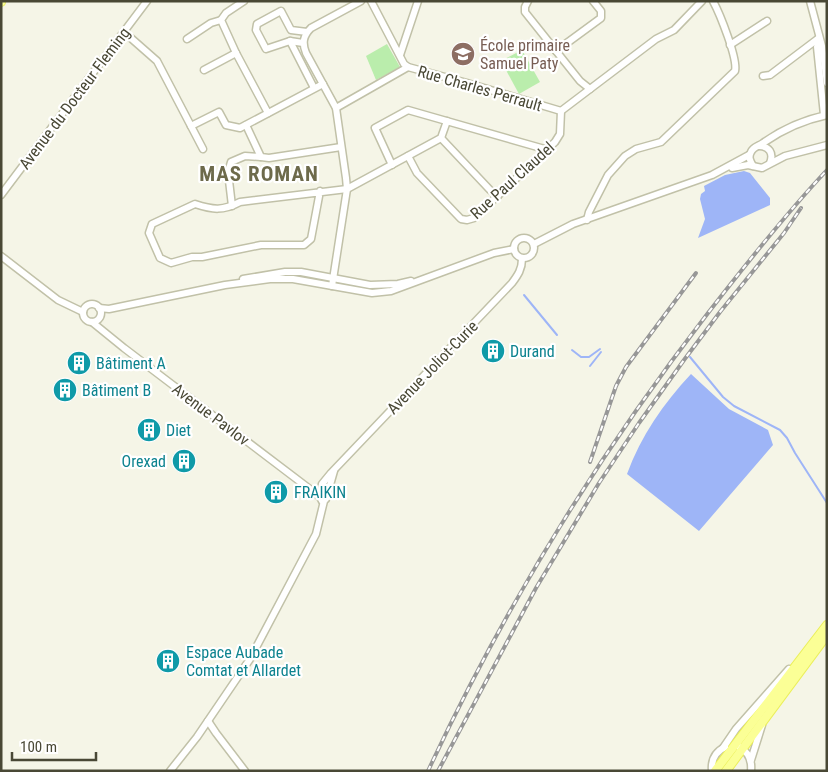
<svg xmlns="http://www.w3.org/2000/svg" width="828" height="772" font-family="'Roboto Condensed',sans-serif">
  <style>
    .green { fill: #baedac }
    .water { fill: #9eb5f7 }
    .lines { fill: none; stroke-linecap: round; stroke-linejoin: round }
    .stream { stroke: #9eb5f7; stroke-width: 2 }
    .minor-casing { stroke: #c1c1a8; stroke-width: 9 }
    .major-casing { stroke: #ebef5b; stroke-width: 10 }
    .minor { stroke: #fff; stroke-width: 6 }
    .major { stroke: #fbff96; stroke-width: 8 }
    .rail-casing { stroke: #979797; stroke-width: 4 }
    .rail { stroke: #fff; stroke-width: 2; stroke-dasharray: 5.5; stroke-linecap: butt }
    .labels { text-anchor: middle; stroke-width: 4.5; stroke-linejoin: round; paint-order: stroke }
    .education-label { font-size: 16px; fill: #785e54; stroke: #fff; text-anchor: start }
    .street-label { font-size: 16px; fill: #494835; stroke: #fff }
    .culture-label { font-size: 16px; fill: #0d838f; stroke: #fff; text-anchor: start }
    .district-label { font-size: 21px; font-weight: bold; letter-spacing: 1px; fill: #6d6a4b; stroke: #fff }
  </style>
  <rect width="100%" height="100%" fill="#f5f5e7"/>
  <g class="green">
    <polygon points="387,44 400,67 376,80 366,56"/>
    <polygon points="522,50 540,82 519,94 501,61"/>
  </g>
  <g class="water">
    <polygon points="744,171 750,173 770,198 770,205 698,238 705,219 700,199 701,194 705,191 704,186 725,175"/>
    <path d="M691,374L729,409L768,430L773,445L699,531L627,474C641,436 663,404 691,374Z"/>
  </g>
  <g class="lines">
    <g class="stream">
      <polyline points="524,295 557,335"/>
      <polyline points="572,350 581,357 589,357 600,349"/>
      <polyline points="690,357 723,397 734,406 780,430 787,438 795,453 827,503"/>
      <polyline points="590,366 601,352"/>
    </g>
    <g class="minor-casing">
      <g id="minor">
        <polyline points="244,1 226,13 221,20 236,53 268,113"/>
        <polyline points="371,1 404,64 408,67 467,83 561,111 590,89"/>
        <polyline points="528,1 525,7 525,12 580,81 590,89 656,39 674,30 702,1"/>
        <polyline points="810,1 822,46 827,83"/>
        <polyline points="124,32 157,61 203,149"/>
        <polyline points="187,39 211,23 221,20"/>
        <polyline points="819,40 817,47 824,115"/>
        <polyline points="290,41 314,88"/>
        <polyline points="303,43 290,41 266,49 256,30 257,24 281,11 291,30 307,32"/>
        <polyline points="730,45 767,21"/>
        <polyline points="556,51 601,18 601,11 593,1"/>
        <polyline points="400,55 418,1"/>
        <polyline points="204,70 236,53"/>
        <polyline points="763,76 770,75 819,38"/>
        <polyline points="336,108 408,67"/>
        <polyline points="246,125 261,157 269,158 341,147"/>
        <polyline points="191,126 219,112 226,125 240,128 323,84"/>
        <polyline points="441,138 490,190 498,196"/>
        <path d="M759,146C769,146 774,153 770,163"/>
        <polyline points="408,156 417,173 461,219 467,220 474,218 555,142 560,134 561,111"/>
        <polyline points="392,165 375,128 408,110 548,150"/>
        <path d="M753,166C750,161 748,157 751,152C753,147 759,146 763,143C783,129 803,120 827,115"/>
        <polyline points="732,168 748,165 762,168 785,156 827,145"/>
        <path d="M320,191L311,239L304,245H261L202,257H192L171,263L160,258L149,233L152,224L195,204C213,210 223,211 240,202L347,189L441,138L447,121"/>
        <polyline points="1,195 147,1"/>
        <polyline points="232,206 228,172 231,162 245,156 261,157"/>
        <path d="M587,220L589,212L608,175L625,156L636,149L661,142L735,71C738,59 720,14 713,1"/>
        <circle cx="524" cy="248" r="10"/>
        <polyline points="534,244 573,224 712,175 749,155"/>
        <polyline points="1,256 58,300 83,312"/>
        <polyline points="243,279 285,272 301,272 370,285 398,284 411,281"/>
        <path d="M332,286L347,189L346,178L336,108L306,53C302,43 303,36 311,28L361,1"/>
        <circle cx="92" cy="313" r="9"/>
        <polyline points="99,308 109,309 225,285 270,279 293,279 372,293 391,291 494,253 514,249"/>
        <polyline points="92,322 124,348 315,493 320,497 322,501 326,499 334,471"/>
        <path d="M320,497L322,484L331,473L512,283C518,275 522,269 522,259"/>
        <polyline points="208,721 216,733 245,771"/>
        <path d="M739,747C749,752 752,760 751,771"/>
        <polyline points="723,748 736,729 789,669"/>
        <polyline points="751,760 762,725"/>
        <polyline points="170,771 197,737 250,659 316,534 324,501"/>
        <path d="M712,771C711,760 715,752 725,747"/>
      </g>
    </g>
    <g class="major-casing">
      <g id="major">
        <polyline points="1,2 1,1"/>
        <polyline points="715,771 827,625"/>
        <polyline points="726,771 827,635"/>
      </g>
    </g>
    <use href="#minor" class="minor"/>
    <use href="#major" class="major"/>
    <g class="rail-casing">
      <g id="rail">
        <polyline points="590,462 616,386 626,367 696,273"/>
        <path d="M428,771C504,608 598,455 708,313C746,264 784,216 827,170"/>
        <polyline points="438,771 536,588 599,483 639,423 684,360 720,312 784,233 801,208"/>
      </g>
    </g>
    <use href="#rail" class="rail"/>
  </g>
  <defs>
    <g id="school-disc" transform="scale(1.25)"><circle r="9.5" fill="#8d6e63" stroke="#fff"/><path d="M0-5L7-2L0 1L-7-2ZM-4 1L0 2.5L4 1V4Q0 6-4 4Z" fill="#fff"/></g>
    <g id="building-disc" transform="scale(1.25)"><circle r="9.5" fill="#0f9aa8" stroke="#fff"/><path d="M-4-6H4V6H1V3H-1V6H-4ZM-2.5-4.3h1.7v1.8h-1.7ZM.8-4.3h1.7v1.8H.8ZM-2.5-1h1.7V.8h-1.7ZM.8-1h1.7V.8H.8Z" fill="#fff"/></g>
  </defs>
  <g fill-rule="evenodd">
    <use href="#school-disc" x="463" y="54"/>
    <use href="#building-disc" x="493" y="351"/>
    <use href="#building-disc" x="79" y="363"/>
    <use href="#building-disc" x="65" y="390"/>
    <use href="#building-disc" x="149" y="430"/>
    <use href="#building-disc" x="184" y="461"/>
    <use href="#building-disc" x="276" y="492"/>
    <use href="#building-disc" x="168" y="661"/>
  </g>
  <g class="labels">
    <g class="education-label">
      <text x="480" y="51">École primaire<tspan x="480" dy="18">Samuel Paty</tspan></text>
    </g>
    <g class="street-label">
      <text transform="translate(480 88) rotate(16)" y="6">Rue Charles Perrault</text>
      <text transform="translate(74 98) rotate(-53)" y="6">Avenue du Docteur Fleming</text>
      <text transform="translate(512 180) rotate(-42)" y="6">Rue Paul Claudel</text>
      <text transform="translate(432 367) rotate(-46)" y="6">Avenue Joliot-Curie</text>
      <text transform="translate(211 414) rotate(37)" y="6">Avenue Pavlov</text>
    </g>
    <g class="culture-label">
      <text x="510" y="357">Durand</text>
      <text x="96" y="369">Bâtiment A</text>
      <text x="82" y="396">Bâtiment B</text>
      <text x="166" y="436">Diet</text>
      <text x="166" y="467" text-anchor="end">Orexad</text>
      <text x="294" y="498">FRAIKIN</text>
      <text x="186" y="658">Espace Aubade<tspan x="186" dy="18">Comtat et Allardet</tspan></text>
    </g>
    <g class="district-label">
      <text x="259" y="181">MAS ROMAN</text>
    </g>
  </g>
  <rect width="828" height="772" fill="none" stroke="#494835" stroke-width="5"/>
  <path d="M12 752v8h84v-8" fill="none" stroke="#494835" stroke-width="2.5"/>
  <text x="20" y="752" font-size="15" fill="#494835" stroke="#ffffff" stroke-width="4" paint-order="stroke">100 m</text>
</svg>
